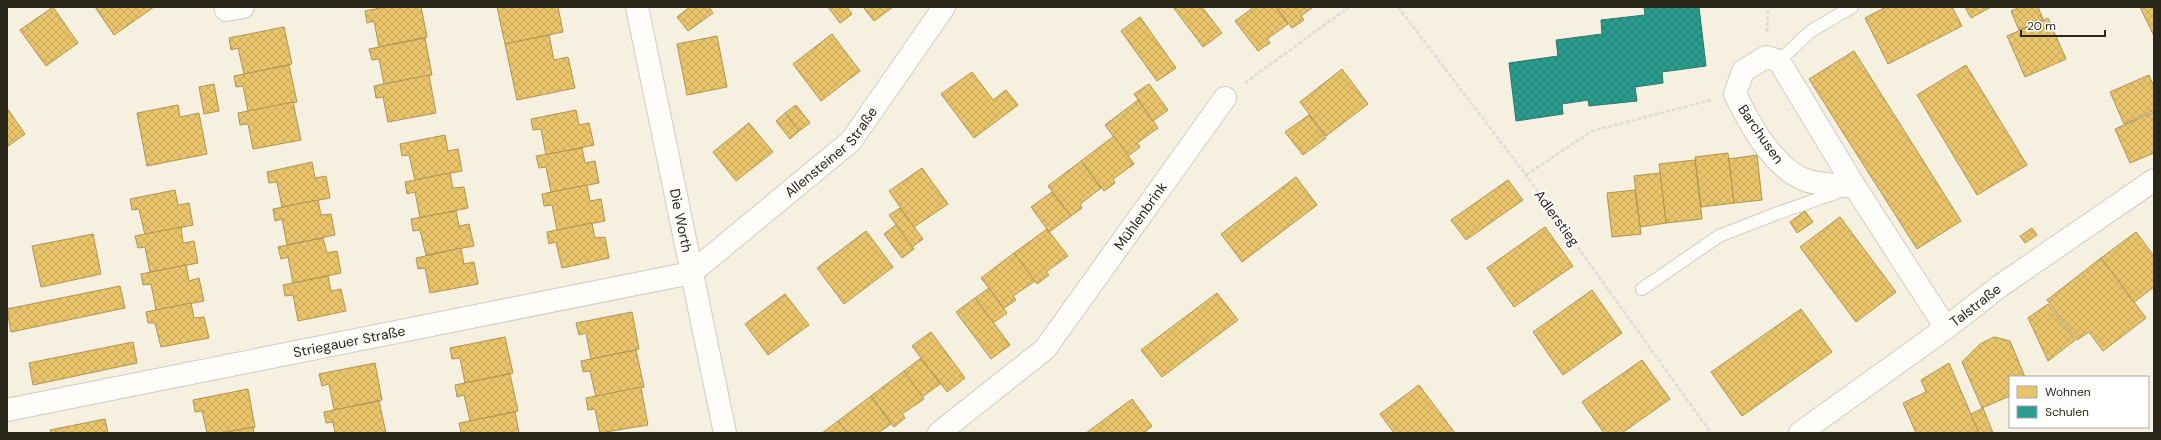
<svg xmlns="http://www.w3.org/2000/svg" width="2161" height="440" font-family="'DM Sans',sans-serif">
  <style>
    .homes { fill: url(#homes-cross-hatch); stroke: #af9552 }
    .schools { fill: url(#schools-cross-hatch); stroke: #2a796c }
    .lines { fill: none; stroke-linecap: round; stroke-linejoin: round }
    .lane-casing { stroke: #d0cdbf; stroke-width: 14 }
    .street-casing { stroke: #d0cdbf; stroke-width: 24 }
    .secondary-casing { stroke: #d0cdbf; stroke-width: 24 }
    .path { stroke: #dddcd6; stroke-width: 2.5; stroke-dasharray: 4 2; stroke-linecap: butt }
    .lane { stroke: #fefdfa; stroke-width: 12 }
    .street { stroke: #fefdfa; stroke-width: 22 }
    .secondary { stroke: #fefdfa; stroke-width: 22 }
    .labels { text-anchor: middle; stroke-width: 4; stroke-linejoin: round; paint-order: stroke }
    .street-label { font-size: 14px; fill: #29261a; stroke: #fff }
  </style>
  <defs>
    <pattern id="homes-cross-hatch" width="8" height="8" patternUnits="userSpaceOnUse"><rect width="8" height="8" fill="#e9c46a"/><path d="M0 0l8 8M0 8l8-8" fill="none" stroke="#c8a85b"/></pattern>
    <pattern id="schools-cross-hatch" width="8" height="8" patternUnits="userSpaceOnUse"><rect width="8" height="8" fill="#2a9d8f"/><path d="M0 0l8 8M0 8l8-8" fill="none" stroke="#248074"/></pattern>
  </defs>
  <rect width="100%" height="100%" fill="#f5f0df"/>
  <g class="homes">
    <polygon points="53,7 78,43 46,66 20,30"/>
    <polygon points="95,7 154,7 114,35"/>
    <polygon points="385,7 421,7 427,37 379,47 374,21 367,23 365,11"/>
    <polygon points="497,7 558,7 563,32 505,44"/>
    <polygon points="690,7 709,7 713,13 688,31 677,17"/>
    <polygon points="828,7 847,7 852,14 840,23"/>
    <polygon points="863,7 893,7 874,21"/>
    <polygon points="1173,7 1202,7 1222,33 1203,47"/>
    <polygon points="1254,7 1276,7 1288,24 1267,39 1270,43 1258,51 1235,21"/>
    <polygon points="1276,7 1313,7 1301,16 1304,20 1292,28"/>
    <polygon points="1886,7 1952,7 1962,26 1888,64 1865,18"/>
    <polygon points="1965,7 1991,7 1971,18"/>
    <polygon points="2020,7 2038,7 2043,19 2019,30 2011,11"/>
    <polygon points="2140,7 2154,7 2154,36"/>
    <polygon points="1140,17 1176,68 1157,81 1121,31"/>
    <polygon points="2048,18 2066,59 2025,77 2007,36"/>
    <polygon points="284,27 292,64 244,74 238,48 231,50 229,38"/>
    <polygon points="832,34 860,71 821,101 793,64"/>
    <polygon points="549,35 554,60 568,57 575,88 517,100 505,44"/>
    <polygon points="717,36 727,87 687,95 677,44"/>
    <polygon points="425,38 432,75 384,84 379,59 372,60 369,49"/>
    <polygon points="1854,51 1961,221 1917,249 1809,79"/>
    <polygon points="289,65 297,102 248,111 243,86 236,87 234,76"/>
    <polygon points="1966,65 2027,165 1977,195 1917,95"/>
    <polygon points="1342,69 1368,104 1326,136 1300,102"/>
    <polygon points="972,72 993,100 1006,90 1018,105 974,138 941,94"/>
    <polygon points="429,75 436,113 388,122 383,97 376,98 374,86"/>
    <polygon points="2149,75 2154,87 2154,110 2124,124 2110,92"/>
    <polygon points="214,84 219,111 204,114 199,87"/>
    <polygon points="1149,84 1168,110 1153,121 1134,94"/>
    <polygon points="1138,100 1158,128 1137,143 1140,147 1128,156 1105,125"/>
    <polygon points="293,102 301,140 253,149 248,124 240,125 238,113"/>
    <polygon points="178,105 180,117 199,113 207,154 147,166 137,113"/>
    <polygon points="796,105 810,123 799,131 785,113"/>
    <polygon points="7,108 25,134 7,147"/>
    <polygon points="576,110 579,125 589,123 594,145 546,155 541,129 533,130 531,119"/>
    <polygon points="2154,112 2154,153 2130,163 2115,129"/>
    <polygon points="785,113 799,131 790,139 776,121"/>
    <polygon points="1309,115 1326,138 1303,155 1285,132"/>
    <polygon points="749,123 773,152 736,181 713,152"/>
    <polygon points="445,135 448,151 458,149 462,171 415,180 409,155 402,156 400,144"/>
    <polygon points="1114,136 1134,164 1113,179 1115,183 1104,191 1081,161"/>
    <polygon points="582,148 585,163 595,161 599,183 551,192 546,167 539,168 536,156"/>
    <polygon points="1728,153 1734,203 1701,207 1695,157"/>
    <polygon points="1757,155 1762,200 1734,203 1729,159"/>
    <polygon points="1695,160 1702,219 1666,223 1659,164"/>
    <polygon points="1081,161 1101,188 1080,204 1082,208 1071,216 1048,186"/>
    <polygon points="312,162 315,178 326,176 330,198 282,207 277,182 269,183 267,172"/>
    <polygon points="922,168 948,204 914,227 889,191"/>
    <polygon points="450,173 453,188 464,187 468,208 420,218 415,192 407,194 405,182"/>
    <polygon points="1660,173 1666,223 1640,227 1634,176"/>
    <polygon points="1296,177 1317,205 1242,262 1221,234"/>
    <polygon points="1508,180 1523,200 1466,240 1451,220"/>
    <polygon points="587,185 590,201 601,199 605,221 557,230 552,205 544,206 542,194"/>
    <polygon points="175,190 178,205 189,203 193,225 145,235 139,209 132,210 130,199"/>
    <polygon points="1635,190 1641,234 1612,237 1607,193"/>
    <polygon points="1052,192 1071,216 1049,232 1031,207"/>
    <polygon points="318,200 321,215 331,214 335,235 287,245 282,219 275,221 273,209"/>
    <polygon points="900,208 923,239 912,247 889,215"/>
    <polygon points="456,211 459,226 469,224 474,246 426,255 420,230 413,231 411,219"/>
    <polygon points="1805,211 1813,222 1797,233 1790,222"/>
    <polygon points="1840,217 1896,292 1856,322 1800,247"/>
    <polygon points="592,223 595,238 605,237 609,258 562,268 556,242 549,244 547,232"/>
    <polygon points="896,225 914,249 902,258 884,234"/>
    <polygon points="181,227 183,243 194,241 198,263 150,272 145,247 138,248 135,236"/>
    <polygon points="1545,227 1573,266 1514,307 1487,268"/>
    <polygon points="2032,228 2037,235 2025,243 2020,236"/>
    <polygon points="1047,229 1068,256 1046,272 1049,275 1037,284 1014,253"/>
    <polygon points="866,231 893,267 844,304 817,268"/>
    <polygon points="2136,232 2154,256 2154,287 2134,302 2101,258"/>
    <polygon points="93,234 101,274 41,287 32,246"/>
    <polygon points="323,238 327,253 337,251 341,273 293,283 288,257 281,259 278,247"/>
    <polygon points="461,248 464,264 474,262 478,284 430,293 425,268 418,269 416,258"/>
    <polygon points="1014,253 1035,281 1013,296 1016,300 1004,308 981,278"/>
    <polygon points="2101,258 2146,318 2103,351 2089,332 2077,340 2047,300"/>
    <polygon points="186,265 189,281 199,278 204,301 156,310 151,284 143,285 141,274"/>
    <polygon points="328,276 331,291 341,289 346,311 298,321 293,295 285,296 283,285"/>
    <polygon points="120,286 125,308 11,332 7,309"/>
    <polygon points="989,288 1007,313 993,323 975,298"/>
    <polygon points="1592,290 1622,333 1563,375 1533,332"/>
    <polygon points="1217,293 1238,320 1162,377 1141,350"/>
    <polygon points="785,294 809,325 768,355 745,324"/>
    <polygon points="975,298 1010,345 991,359 956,312"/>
    <polygon points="191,303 194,318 204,317 209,338 161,347 155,323 148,323 146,312"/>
    <polygon points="2048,304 2075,340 2048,361 2028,318"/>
    <polygon points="1801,309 1832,352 1742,416 1711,372"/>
    <polygon points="632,312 639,349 591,359 586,333 579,335 576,323"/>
    <polygon points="931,332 965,378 947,392 912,346"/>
    <polygon points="505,337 513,373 465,383 460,358 452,359 450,348"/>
    <polygon points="1994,337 2010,341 2025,377 2010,377 2010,396 1982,408 1962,362 1980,344"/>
    <polygon points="133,342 137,363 33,385 29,363"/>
    <polygon points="636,350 644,387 596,397 590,371 583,372 581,361"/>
    <polygon points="921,358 940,384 922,397 904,371"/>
    <polygon points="1642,360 1670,399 1622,433 1604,433 1582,402"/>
    <polygon points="375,363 382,400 334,410 329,384 322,386 319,374"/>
    <polygon points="1949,363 1979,433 1916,433 1903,403 1926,392 1921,380"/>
    <polygon points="904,371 924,399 902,414 905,418 894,427 871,396"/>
    <polygon points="510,374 518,411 470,421 464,395 457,397 455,385"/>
    <polygon points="1419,385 1455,433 1394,433 1380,414"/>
    <polygon points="641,387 648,425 600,433 595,409 588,410 586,398"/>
    <polygon points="248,389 255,427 222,433 207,433 202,411 195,412 193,400"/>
    <polygon points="871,396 891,424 878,433 847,433 838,421"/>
    <polygon points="1132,399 1152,426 1144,433 1086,433"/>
    <polygon points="379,401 386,433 335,433 333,422 326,423 324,412"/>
    <polygon points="1983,408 1993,433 1979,433 1971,414"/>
    <polygon points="515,412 519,433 461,433 459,423"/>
    <polygon points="105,419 108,433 51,433 50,430"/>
    <polygon points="838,421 847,433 822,433"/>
    <polygon points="253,427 254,433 222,433"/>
  </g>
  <polygon class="schools" points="1644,7 1699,7 1706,66 1662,72 1663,83 1635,87 1637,101 1589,106 1588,100 1562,104 1563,114 1516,121 1509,63 1558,56 1556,40 1602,34 1601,20 1645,15"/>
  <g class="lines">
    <g class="lane-casing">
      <g id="lane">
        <polyline points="1779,61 1811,31 1852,7"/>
        <polyline points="1642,289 1719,236 1778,213 1844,190"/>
      </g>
    </g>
    <g class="street-casing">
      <g id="street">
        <path id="s1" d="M637,7L725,433"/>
        <polyline points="226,10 243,7"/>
        <path d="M1855,187C1840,185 1816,185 1803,179C1772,166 1749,123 1735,94L1743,71L1766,57L1779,61L1855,187L1946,328"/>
        <path id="s2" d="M7,410L691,273L851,141L944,7"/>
        <path id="s3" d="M939,433L1045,349L1225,98"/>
      </g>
    </g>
    <g class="secondary-casing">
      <g id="secondary">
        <path id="s4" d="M1800,433L1946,328L2000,286L2154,180"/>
      </g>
    </g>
    <g class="path">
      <polyline points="1398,7 1526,175 1711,433"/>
      <polyline points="1767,32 1768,7"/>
      <polyline points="1245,83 1349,7"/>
      <polyline points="1526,175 1592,131 1711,100"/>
    </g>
    <use href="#lane" class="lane"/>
    <use href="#street" class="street"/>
    <use href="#secondary" class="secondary"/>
  </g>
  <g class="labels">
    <g class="street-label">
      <text transform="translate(1761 134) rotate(55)" y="5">Barchusen</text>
      <text dy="5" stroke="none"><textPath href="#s2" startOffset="883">Allensteiner Straße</textPath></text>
      <text dy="5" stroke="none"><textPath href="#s3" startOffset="299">Mühlenbrink</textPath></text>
      <text transform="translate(1557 218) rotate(54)" y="5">Adlerstieg</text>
      <text dy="5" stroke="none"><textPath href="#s1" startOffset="218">Die Worth</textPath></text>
      <text dy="5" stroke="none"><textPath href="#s4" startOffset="217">Talstraße</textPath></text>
      <text dy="5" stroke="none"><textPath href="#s2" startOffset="349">Striegauer Straße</textPath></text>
    </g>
  </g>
  <rect width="2161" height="440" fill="none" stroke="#29261a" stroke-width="16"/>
  <rect x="2009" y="376" width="140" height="52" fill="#ffffff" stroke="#a9a8a3"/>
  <rect x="2017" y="386" width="20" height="12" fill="#e9c46a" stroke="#a9a8a3"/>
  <text x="2045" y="396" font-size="12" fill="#29261a">Wohnen</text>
  <rect x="2017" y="406" width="20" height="12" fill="#2a9d8f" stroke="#a9a8a3"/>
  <text x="2045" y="416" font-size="12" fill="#29261a">Schulen</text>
  <path d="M2021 30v6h84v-6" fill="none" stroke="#29261a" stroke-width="2"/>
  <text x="2027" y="30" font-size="12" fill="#29261a" stroke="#ffffff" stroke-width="3" paint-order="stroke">20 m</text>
</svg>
